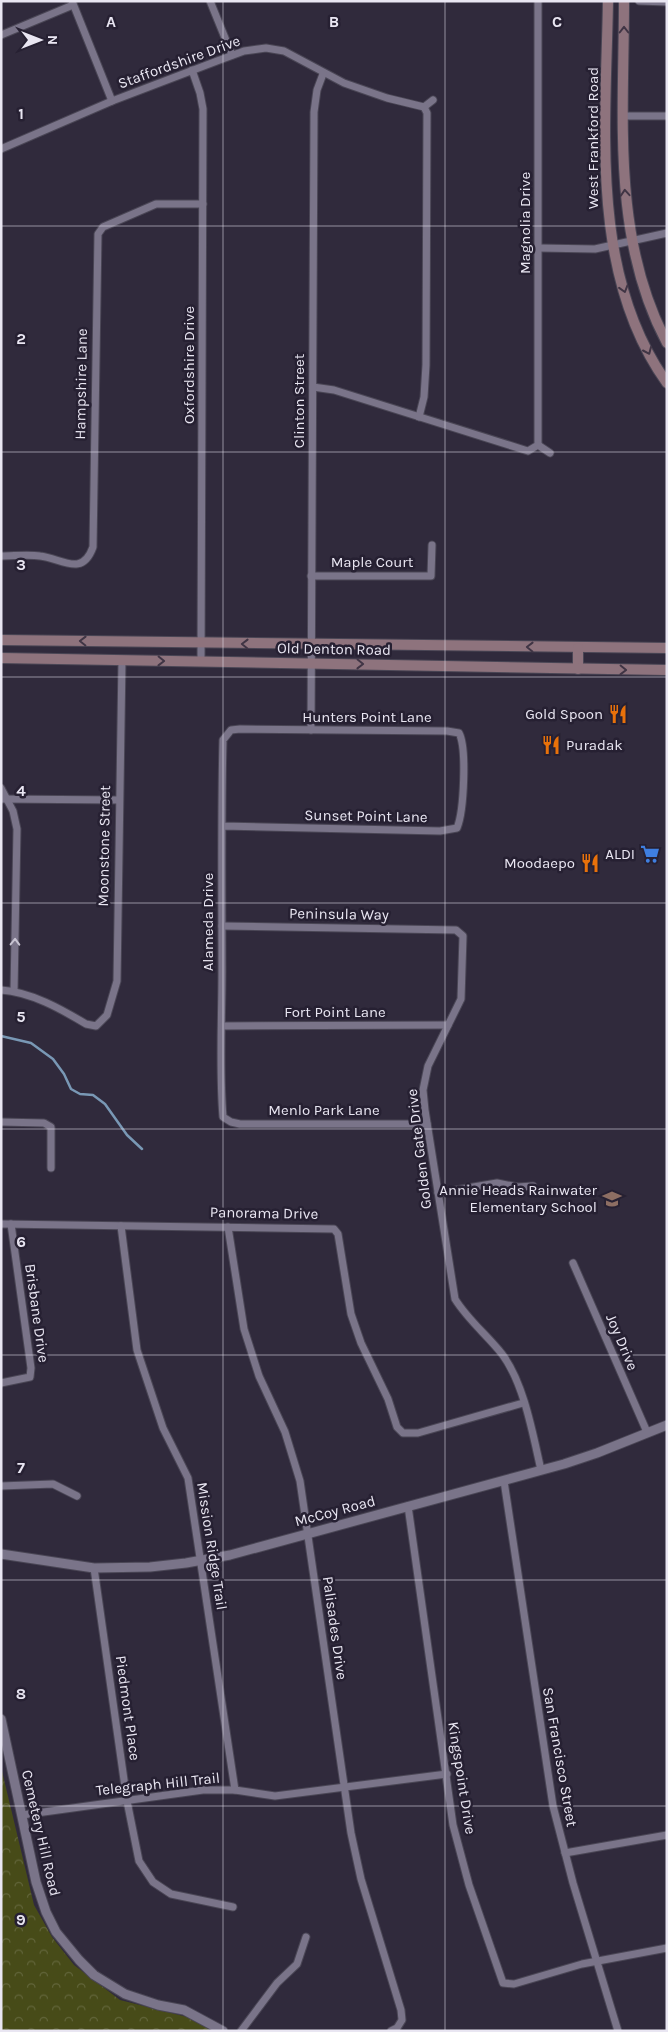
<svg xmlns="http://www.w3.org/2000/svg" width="668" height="2032" font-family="Karla,sans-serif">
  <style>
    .forest { fill: url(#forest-crowns) }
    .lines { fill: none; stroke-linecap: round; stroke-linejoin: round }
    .stream { stroke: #7998b5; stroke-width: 2.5 }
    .minor-casing { stroke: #4a4655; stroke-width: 9 }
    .tertiary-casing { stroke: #4a4655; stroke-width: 11 }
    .secondary-casing { stroke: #4a4655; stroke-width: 12 }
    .minor { stroke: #7a7489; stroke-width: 7 }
    .tertiary { stroke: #7a7489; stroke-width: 9 }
    .secondary { stroke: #8e737d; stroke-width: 10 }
    .oneway { stroke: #403545 }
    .oneway2 { stroke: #c8c4d2 }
    .grid { fill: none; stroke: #e9e6f2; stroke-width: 1; stroke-opacity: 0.55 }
    .labels { text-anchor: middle; stroke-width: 5; stroke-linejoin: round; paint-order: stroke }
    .street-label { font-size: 15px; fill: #e9e6f2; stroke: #262032 }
    .poi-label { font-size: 15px; fill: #e9e6f2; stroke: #262032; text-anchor: end }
    .grid-label { font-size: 16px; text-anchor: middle; font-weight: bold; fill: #e9e6f2; stroke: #262032; stroke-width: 5; stroke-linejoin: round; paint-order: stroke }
  </style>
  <defs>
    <pattern id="forest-crowns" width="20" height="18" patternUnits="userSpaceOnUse" patternTransform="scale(1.25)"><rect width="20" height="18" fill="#474b18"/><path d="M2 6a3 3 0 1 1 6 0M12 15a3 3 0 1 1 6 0" fill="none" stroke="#62653a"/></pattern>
  </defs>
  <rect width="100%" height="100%" fill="#302a3c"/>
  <polygon class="forest" points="1,1767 34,1905 52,1937 74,1965 120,2000 191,2018 213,2031 1,2031"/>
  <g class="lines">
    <polyline class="stream" points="1,1036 31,1043 53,1059 64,1074 71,1089 80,1094 93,1095 105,1104 127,1135 142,1149"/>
    <g class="minor-casing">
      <g id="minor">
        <polyline points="72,1 112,101"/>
        <polyline points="210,1 232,55"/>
        <polyline points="639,1 667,2"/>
        <polyline points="1,35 73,5"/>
        <polyline points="192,70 200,93 203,109 201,661"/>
        <polyline points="424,107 433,100"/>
        <polyline points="624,116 667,116"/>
        <polyline points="1,149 112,101 217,61 244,51 266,48 284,51 344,83 387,98 424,107 427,113 426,365 424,397 419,417"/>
        <polyline points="539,248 595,249 667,233"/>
        <polyline points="313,387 334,390 528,451 538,445 538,1"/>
        <polyline points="538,445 550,453"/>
        <path d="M1,556C14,556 28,554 40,556C61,558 82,578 93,547L98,234L103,227L156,204H203"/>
        <polyline points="311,576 431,576 432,545"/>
        <polyline points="311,730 314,112 317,90 323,74"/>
        <polyline points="1,788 13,811 17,829 14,991"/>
        <polyline points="1,799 119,800"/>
        <path d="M222,826L440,831L457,828C464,811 467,748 459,733L447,731L240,729L231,730L223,740C221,817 222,895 222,972C222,1020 219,1069 223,1117L231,1122L240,1124H427"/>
        <path d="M222,926L456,930L463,936L461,999L428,1066L423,1090L425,1110L455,1299C468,1320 487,1335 502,1354C524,1383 533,1435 541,1470"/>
        <path d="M1,990C31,992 61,1009 86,1024L96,1026L107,1015L117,981L122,660"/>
        <polyline points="222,1026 448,1025"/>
        <polyline points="1,1122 44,1123 51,1127 51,1168"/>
        <polyline points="438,1193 497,1183 518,1187 533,1186"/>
        <polyline points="1,1224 334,1229 338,1234 351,1314 361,1343 388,1399 397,1427 403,1433 418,1433 523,1403"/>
        <polyline points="121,1226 137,1350 163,1428 188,1478 235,1790"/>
        <polyline points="228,1227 244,1329 259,1376 285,1432 300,1481 351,1833 361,1879 401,2010 402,2020 397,2028 391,2031"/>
        <polyline points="573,1263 647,1432"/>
        <polyline points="1,1383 30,1377 31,1368 11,1224"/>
        <polyline points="504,1481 553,1806 573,1883 618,2031"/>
        <polyline points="1,1486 53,1484 77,1496"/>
        <polyline points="408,1506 453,1825 469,1885 503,1983 514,1984 582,1964 667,1948"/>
        <polyline points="94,1568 127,1801 139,1861 153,1882 171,1894 233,1907"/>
        <polyline points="22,1815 203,1790 235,1790 275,1796 447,1774"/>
        <polyline points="565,1853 667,1835"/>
        <polyline points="241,2031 277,1983 297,1964 306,1937"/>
      </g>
    </g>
    <g class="tertiary-casing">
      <g id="tertiary">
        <polyline points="1,1554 94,1568 150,1567 186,1563 230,1555 564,1464 597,1453 667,1425"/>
        <polyline points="1,1719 36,1882 46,1912 56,1932 79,1960 94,1975 125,1994 158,2005 184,2010 223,2031"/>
      </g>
    </g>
    <g class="secondary-casing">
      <g id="secondary">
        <path d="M608,1C606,126 589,275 667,383"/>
        <path d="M624,1C624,116 611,238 667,343"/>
        <polyline points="1,640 667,648"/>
        <polyline points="578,648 578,669"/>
        <polyline points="1,658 667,670"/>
      </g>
    </g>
    <use href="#minor" class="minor"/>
    <use href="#tertiary" class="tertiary"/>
    <use href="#secondary" class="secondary"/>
  </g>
  <defs><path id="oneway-chevron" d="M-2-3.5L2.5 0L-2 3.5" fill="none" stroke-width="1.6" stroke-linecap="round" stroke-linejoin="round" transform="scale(1.25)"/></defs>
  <g class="oneway">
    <use href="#oneway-chevron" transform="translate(624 30) rotate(-90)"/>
    <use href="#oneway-chevron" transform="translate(625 193) rotate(-94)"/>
    <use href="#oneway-chevron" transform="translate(624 289) rotate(73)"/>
    <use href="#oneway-chevron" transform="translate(648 351) rotate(66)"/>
    <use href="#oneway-chevron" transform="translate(83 641) rotate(-179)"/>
    <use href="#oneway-chevron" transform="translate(245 644) rotate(-179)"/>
    <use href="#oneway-chevron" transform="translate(530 647) rotate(-179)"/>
    <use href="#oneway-chevron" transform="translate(161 661) rotate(1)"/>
    <use href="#oneway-chevron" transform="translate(360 664) rotate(1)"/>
    <use href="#oneway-chevron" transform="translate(623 670) rotate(1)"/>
  </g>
  <use class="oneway2" href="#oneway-chevron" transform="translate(15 942) rotate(-89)"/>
  <path class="grid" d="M223,1V2031M445,1V2031M1,226H667M1,452H667M1,677H667M1,903H667M1,1129H667M1,1355H667M1,1580H667M1,1806H667"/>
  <defs>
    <g id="restaurant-bare" transform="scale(1.5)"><path d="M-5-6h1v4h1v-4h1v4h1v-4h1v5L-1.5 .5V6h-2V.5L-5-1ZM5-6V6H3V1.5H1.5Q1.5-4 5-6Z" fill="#e8710a" stroke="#262032" stroke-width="2.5" paint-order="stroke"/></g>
    <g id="supermarket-bare" transform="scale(1.5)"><path d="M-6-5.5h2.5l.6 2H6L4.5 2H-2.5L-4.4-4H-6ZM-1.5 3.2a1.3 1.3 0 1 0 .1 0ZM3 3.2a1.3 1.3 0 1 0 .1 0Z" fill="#3f7fe0" stroke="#262032" stroke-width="2.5" paint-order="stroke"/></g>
    <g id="school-bare" transform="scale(1.5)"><path d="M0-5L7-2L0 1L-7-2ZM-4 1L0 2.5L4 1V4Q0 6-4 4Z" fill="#8d6e63" stroke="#262032" stroke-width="2.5" paint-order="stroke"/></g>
  </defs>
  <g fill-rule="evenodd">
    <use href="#restaurant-bare" x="618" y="714"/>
    <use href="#restaurant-bare" x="551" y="745"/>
    <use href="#supermarket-bare" x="650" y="854"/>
    <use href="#restaurant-bare" x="590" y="863"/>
    <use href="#school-bare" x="612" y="1199"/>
  </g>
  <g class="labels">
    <g class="street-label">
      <text transform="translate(179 62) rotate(-20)" y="5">Staffordshire Drive</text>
      <text transform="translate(593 138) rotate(-90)" y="5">West Frankford Road</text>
      <text transform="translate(525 223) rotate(-90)" y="5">Magnolia Drive</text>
      <text transform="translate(189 365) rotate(-90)" y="5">Oxfordshire Drive</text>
      <text transform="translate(81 384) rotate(-89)" y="5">Hampshire Lane</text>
      <text transform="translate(299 401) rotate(-90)" y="5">Clinton Street</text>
      <text x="372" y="567">Maple Court</text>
      <text transform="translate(334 649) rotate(1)" y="5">Old Denton Road</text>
      <text x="367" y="722">Hunters Point Lane</text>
      <text transform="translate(366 816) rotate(1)" y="5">Sunset Point Lane</text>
      <text transform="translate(104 846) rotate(-89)" y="5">Moonstone Street</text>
      <text transform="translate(339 914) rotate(1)" y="5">Peninsula Way</text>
      <text transform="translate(208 922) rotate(-90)" y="5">Alameda Drive</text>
      <text x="335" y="1017">Fort Point Lane</text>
      <text x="324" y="1115">Menlo Park Lane</text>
      <text transform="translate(419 1149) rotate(-97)" y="5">Golden Gate Drive</text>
      <text transform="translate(264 1213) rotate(1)" y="5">Panorama Drive</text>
      <text transform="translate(37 1313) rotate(82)" y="5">Brisbane Drive</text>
      <text transform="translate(622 1342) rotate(67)" y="5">Joy Drive</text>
      <text transform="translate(335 1511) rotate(-15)" y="5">McCoy Road</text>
      <text transform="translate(212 1546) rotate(81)" y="5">Mission Ridge Trail</text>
      <text transform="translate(335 1628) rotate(82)" y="5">Palisades Drive</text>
      <text transform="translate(128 1708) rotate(82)" y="5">Piedmont Place</text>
      <text transform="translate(560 1757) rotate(80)" y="5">San Francisco Street</text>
      <text transform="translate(462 1778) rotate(81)" y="5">Kingspoint Drive</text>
      <text transform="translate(158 1784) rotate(-6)" y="5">Telegraph Hill Trail</text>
      <text transform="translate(41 1833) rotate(77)" y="5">Cemetery Hill Road</text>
    </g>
    <g class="poi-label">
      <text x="603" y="719">Gold Spoon</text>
      <text x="566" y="750" text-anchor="start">Puradak</text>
      <text x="635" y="859">ALDI</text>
      <text x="575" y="868">Moodaepo</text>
      <text x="597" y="1195">Annie Heads Rainwater<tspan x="597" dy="17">Elementary School</tspan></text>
    </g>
  </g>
  <g class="grid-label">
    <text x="111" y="27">A</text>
    <text x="334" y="27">B</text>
    <text x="557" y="27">C</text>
    <text x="21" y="119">1</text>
    <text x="21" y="344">2</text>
    <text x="21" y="570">3</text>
    <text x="21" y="796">4</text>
    <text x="21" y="1022">5</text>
    <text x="21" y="1247">6</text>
    <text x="21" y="1473">7</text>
    <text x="21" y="1699">8</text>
    <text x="21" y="1925">9</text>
  </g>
  <rect width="668" height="2032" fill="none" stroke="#e9e6f2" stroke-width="5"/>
  <g transform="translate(40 40) rotate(90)" stroke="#262032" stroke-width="4" paint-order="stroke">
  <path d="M0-4L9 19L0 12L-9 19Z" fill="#e9e6f2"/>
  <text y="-8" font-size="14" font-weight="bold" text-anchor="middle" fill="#e9e6f2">N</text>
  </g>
</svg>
